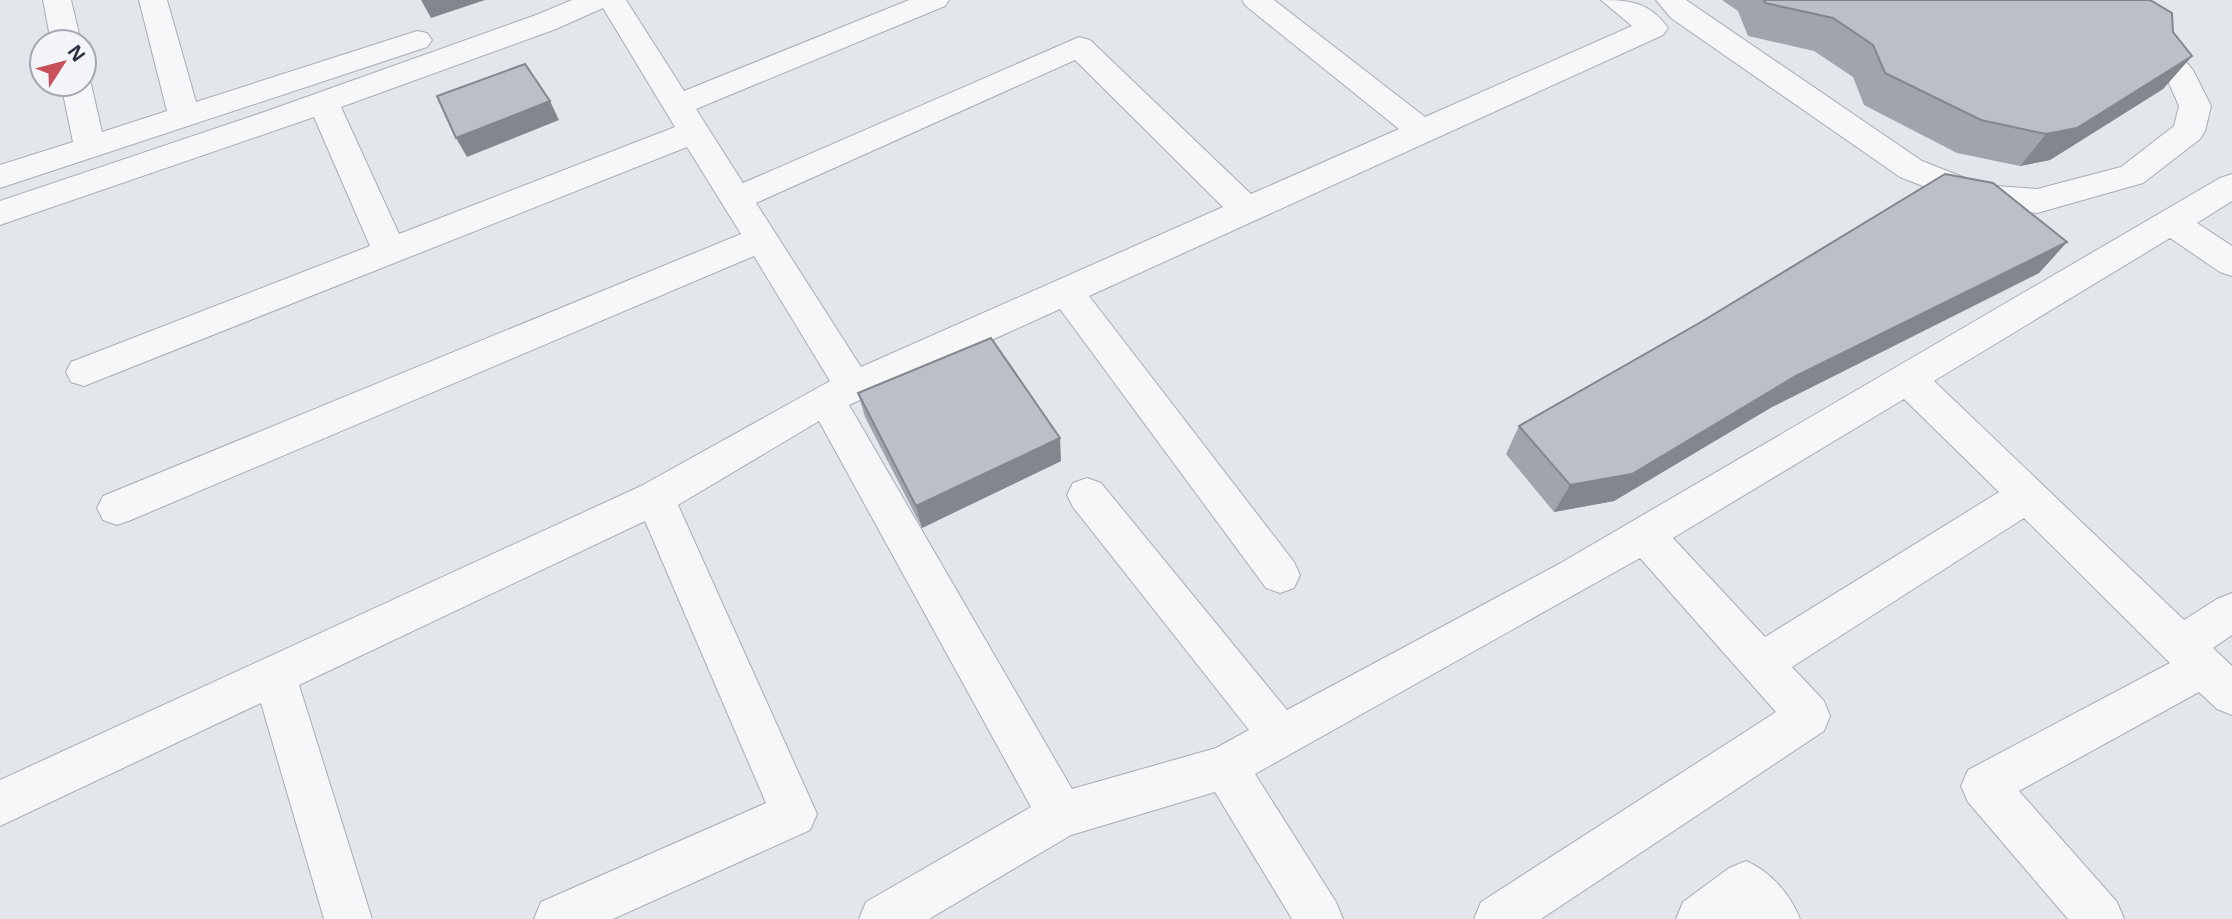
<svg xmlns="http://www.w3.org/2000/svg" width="2232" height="919" font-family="'Noto Sans',sans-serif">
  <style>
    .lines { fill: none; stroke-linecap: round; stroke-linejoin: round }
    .minor-casing { stroke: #a8acb5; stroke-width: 2 }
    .minor { fill: #f6f7f9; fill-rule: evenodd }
    .wall { fill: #a1a4ac }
    .shaded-wall { fill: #83868c }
    .building { fill: #bbbfc8; stroke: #83868c; stroke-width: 2 }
  </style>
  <rect width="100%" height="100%" fill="#e3e6eb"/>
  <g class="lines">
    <g class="minor-casing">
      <g id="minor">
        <polygon points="43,0 71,0 81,42 51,42"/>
        <polygon points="139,0 167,0 196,102 417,31 427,33 432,40 427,47 0,188 0,165 73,142 61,84 84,84 84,76 87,77 91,84 102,132 167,111"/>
        <path d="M572,0H626L684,91L909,0H949L945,6L696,109L743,183L1079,37L1090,40L1251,194L1399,129L1246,6L1242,0H1274L1425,117L1632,26L1601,0C1629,0 1650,2 1668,28L1663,35L1089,296L1294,562L1300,575L1294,588L1280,593L1266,588L1060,309L849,405L1072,789L1216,748L1249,730L1073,507L1067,495L1073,483L1087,478L1101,483L1287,710L1559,564L2220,178L2232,174V201L2197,223L2232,246V276L2220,272L2170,238L1934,381L2184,620L2217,599L2232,593V635L2213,648L2232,666V715L2217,709L2199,692L2019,791L2117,902L2124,919H2068L1968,802L1961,786L1968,770L2170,663L2024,518L1792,667L1824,701L1830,716L1824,731L1541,919H1474L1481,902L1776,712L1640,558L1255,774L1336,902L1343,919H1292L1215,792L1071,835L929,919H859L866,902L1031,807L819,421L678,505L817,814L810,830L613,919H534L541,902L766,803L645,521L299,685L372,919H324L261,703L0,826V780L641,486L830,381L754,256L131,520L117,525L103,520L97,508L103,496L741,234L687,147L84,386L71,382L66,372L71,362L370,246L314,117L0,225V201L270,110L536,15ZM603,8L675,127L399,234L341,107L556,29ZM1075,60L1223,207L861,367L756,203ZM1904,399L1999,492L1765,637L1673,538Z"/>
        <polygon points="1656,0 1686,0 1922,161 1983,185 2037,189 2121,167 2174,126 2179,106 2168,81 2145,54 2073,6 2069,0 2103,0 2167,40 2193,70 2211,106 2205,131 2200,139 2143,183 2037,213 1979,208 1900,177 1671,18"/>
        <path d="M1746,861C1771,872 1790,894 1800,919H1676L1683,902L1729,868Z"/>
      </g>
    </g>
    <use href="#minor" class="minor"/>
  </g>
  <g class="wall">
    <polygon points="1722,0 2150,0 2173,32 2192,56 2163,89 2050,160 2020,166 1957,153 1864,105 1853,77 1814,51 1748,36 1738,11"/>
    <polygon points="2067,242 2039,273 1772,407 1614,501 1554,512 1506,454 1519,426"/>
    <polygon points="858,393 1061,461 922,528 865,417"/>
  </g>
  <g class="shaded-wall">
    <polygon points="421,0 485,0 431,18"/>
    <polygon points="2192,56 2163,89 2050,160 2020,166 2046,134"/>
    <polygon points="550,101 559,120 467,157 456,138"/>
    <polygon points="2067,242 2039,273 1772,407 1614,501 1554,512 1570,485 1794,377"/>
    <polygon points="1060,438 1061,461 922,528 916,506"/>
  </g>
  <g class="building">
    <polygon points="1764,0 2150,0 2172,13 2173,32 2192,56 2077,128 2046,134 1981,120 1885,73 1873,45 1833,18 1765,3"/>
    <polygon points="525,64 550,101 456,138 437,96"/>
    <polygon points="1945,174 1993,183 2067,242 1794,377 1632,474 1570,485 1519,426 1701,322"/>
    <polygon points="991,338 1060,438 916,506 858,393"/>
  </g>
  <g transform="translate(63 63) rotate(54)"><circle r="33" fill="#f3f5f8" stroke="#a3a7b0" stroke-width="2"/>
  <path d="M0-5L12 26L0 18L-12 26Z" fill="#c94f58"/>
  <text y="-10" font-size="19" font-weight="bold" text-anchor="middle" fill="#2c3243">N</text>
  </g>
</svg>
